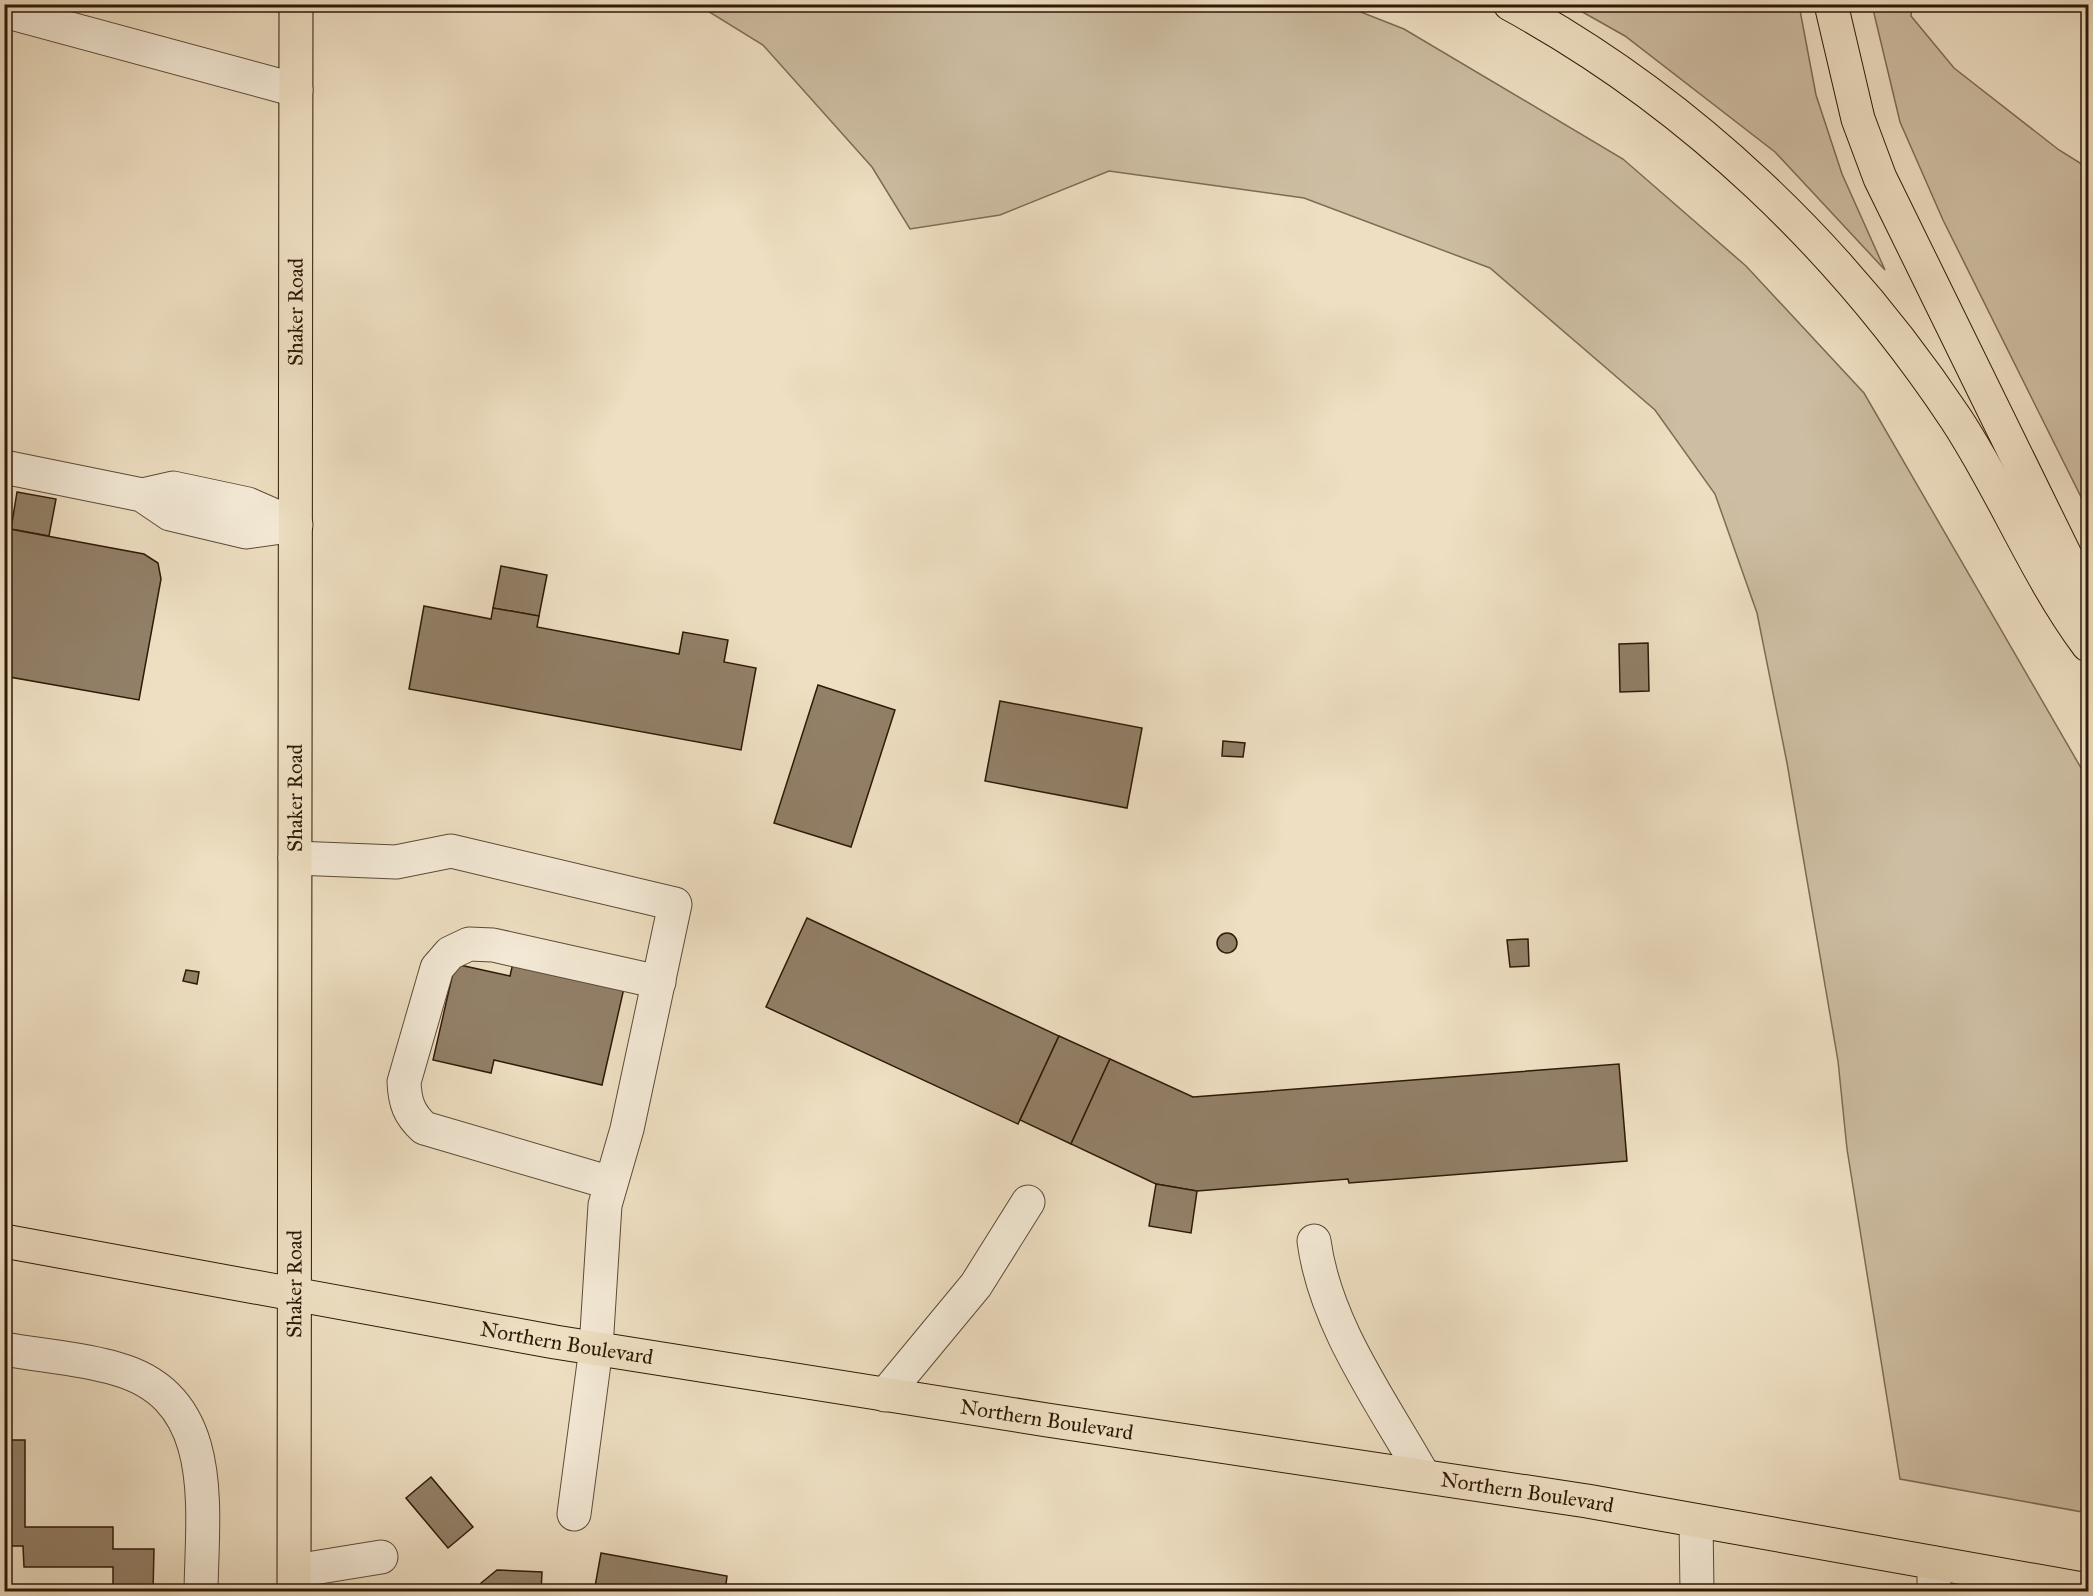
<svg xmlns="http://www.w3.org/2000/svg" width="2093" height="1596" font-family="'IM FELL Great Primer',serif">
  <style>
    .green { fill: #cdbda2; stroke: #7e6b54; stroke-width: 1.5 }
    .building { fill: #928068; stroke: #2e1907; stroke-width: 1.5 }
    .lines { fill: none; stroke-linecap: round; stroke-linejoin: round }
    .minor-casing { stroke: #5e4a36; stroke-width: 35 }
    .major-casing { stroke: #2e1907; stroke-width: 35 }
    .highway-casing { stroke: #2e1907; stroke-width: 35 }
    .minor { stroke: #f4ead7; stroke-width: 33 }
    .major { stroke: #eedfc2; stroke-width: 33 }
    .highway { stroke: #eedfc2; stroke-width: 33 }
    .labels { text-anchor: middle; stroke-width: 5; stroke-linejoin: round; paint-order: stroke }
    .street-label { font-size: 21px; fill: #2e1907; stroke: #f4ead7 }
  </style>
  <rect width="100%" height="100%" fill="#eedfc2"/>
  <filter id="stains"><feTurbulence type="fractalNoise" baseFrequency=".00333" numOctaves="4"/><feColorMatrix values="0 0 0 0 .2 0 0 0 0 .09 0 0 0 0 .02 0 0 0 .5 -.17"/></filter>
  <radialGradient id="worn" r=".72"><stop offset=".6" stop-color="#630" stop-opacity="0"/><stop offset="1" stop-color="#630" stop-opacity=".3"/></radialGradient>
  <g class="green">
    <polygon points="698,5 1343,5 1404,29 1623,159 1746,266 1864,393 2088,780 2088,1513 1900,1479 1847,1149 1838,1061 1787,763 1757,613 1715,494 1655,410 1490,268 1304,198 1109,171 1000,215 910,229 872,167 763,45"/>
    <polygon points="1570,5 1799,5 1816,95 1842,174 1885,270 1775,152 1625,36"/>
    <polygon points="1872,5 1912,5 1911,16 1954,68 2059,150 2088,168 2088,511 1943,220 1900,122"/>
  </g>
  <g class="building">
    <polygon points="17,492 56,499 49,536 11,529"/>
    <polygon points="4,528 144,554 158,563 161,579 139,700 4,676"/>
    <polygon points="501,566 547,575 539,616 493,608"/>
    <polygon points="424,606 491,619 493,608 539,616 537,627 679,654 683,632 728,640 724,662 756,668 741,750 409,689"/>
    <polygon points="1648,643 1649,691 1620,692 1619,644"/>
    <polygon points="818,685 895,710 851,847 774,823"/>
    <polygon points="1000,701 1142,728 1127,808 985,781"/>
    <polygon points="1223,741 1245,743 1243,757 1222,756"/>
    <polygon points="807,918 1059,1036 1018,1124 766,1007"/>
    <circle cx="1227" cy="943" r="10"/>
    <polygon points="1528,939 1529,966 1510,967 1507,940"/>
    <polygon points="513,963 624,988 602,1085 494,1060 491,1073 433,1060 455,964 510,976"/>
    <polygon points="186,970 199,972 197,984 183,981"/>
    <polygon points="1059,1036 1110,1059 1071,1144 1020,1120"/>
    <polygon points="1110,1059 1193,1097 1619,1064 1627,1161 1349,1183 1348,1179 1197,1191 1156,1184 1071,1144"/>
    <polygon points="1156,1184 1197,1191 1191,1233 1149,1226"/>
    <polygon points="4,1399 11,1401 4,1437"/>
    <polygon points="4,1440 25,1440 25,1527 113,1527 113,1549 154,1549 153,1592 113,1592 113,1567 24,1567 23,1546 4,1546"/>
    <polygon points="431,1477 473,1527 448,1548 406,1498"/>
    <polygon points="601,1553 727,1576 725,1592 594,1592"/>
    <polygon points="497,1570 542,1572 541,1592 481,1592 481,1583"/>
  </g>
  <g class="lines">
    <g class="minor-casing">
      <g id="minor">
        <polyline points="4,11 296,90"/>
        <polyline points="4,467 142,495 173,488 248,504 296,525 246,532 170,514 142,495"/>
        <polyline points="295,858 396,862 451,851 675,904 627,1129 605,1205 596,1348 574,1514"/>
        <path d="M611,1183L424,1128C409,1114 405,1103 404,1082L437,968L450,953L469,944L493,945L659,982"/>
        <path d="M1314,1241C1325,1325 1382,1402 1423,1475"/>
        <path d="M4,1349C42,1356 81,1358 117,1369C220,1398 202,1509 201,1592"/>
        <polyline points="885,1395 976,1285 1028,1202"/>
        <polyline points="1696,1521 1697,1592"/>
        <polyline points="295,1571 381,1557"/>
        <polyline points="1934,1592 1934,1563"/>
      </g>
    </g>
    <g class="major-casing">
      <g id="major">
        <path id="s1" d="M4,1241L555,1342L1047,1420L1587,1501L2088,1590"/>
        <path id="s2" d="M294,1592L296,4"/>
      </g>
    </g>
    <g class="highway-casing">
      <g id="highway">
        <path d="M1510,4C1690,102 1843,249 1956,419C2004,492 2036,575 2088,645"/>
        <polyline points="1831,4 1858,119 1880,178 2088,602"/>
      </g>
    </g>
    <use href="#minor" class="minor"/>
    <use href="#major" class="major"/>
    <use href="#highway" class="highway"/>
  </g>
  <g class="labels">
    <g class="street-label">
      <text dy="7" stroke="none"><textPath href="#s2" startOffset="1280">Shaker Road</textPath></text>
      <text dy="7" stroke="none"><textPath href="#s2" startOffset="794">Shaker Road</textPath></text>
      <text dy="7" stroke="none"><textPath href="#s2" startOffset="308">Shaker Road</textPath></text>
      <text dy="7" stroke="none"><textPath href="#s1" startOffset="572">Northern Boulevard</textPath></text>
      <text dy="7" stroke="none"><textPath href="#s1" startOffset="1058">Northern Boulevard</textPath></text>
      <text dy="7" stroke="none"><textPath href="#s1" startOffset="1544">Northern Boulevard</textPath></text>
    </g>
  </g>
  <rect width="2093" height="1596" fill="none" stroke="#eedfc2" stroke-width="24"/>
  <rect x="6" y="6" width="2081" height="1584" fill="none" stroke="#2e1907" stroke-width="3"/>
  <rect x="12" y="12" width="2069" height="1572" fill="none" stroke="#2e1907" stroke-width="1.5"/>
  <rect width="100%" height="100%" filter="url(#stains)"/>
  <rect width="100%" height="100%" fill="url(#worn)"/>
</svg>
